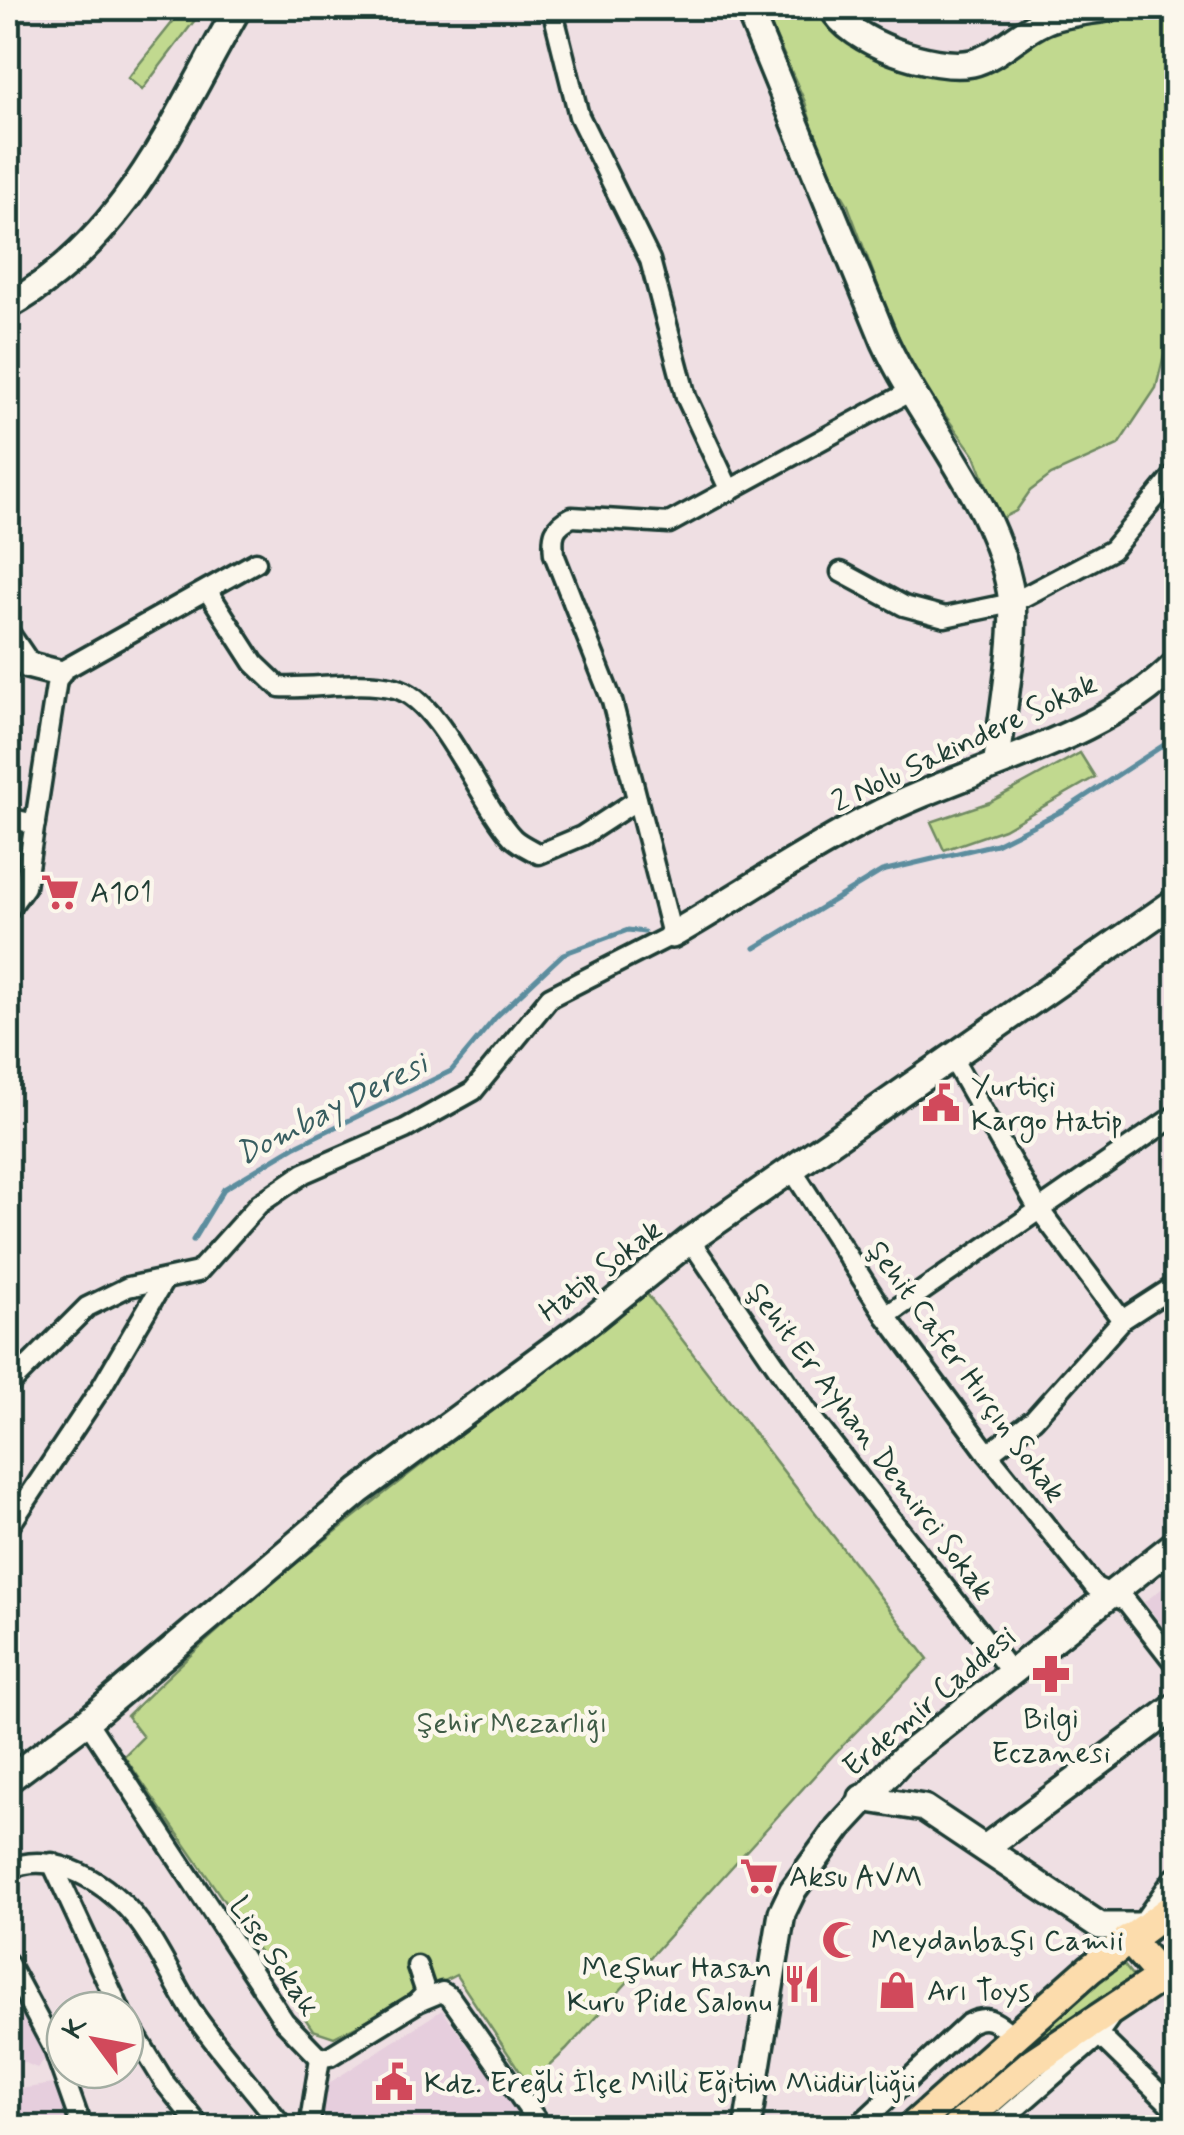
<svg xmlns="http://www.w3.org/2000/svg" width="1184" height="2135" font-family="Mynerve,sans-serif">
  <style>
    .built { fill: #e6cedd }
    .green { fill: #c1d98f; stroke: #708b62; stroke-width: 2.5 }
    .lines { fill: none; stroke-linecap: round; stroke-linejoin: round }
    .stream { stroke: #5c8d9e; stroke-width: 5 }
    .street-casing { stroke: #1f3d34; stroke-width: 25 }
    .secondary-casing { stroke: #1f3d34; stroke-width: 32 }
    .primary-casing { stroke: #1f3d34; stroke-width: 35 }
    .street { stroke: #fbf7ec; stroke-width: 18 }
    .secondary { stroke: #fbf7ec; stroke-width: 25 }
    .primary { stroke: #fcdcac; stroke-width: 28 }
    .labels { text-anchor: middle; stroke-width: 9; stroke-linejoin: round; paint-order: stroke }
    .street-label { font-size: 30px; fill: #1f3d34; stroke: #fbf7ec }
    .poi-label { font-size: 30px; fill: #1f3d34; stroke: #fbf7ec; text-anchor: start }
    .park-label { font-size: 30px; fill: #3f5c46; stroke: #fbf7ec }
    .water-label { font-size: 32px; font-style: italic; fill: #385e60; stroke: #fbf7ec }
  </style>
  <rect width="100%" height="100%" fill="#efdfe3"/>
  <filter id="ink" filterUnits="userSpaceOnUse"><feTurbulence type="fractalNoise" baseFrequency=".01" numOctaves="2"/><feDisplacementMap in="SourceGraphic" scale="20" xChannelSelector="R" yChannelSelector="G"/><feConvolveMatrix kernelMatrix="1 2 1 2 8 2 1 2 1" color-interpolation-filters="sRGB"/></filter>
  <g filter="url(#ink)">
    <g class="built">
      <polygon points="1176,1578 1176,1644 1144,1602"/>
      <polygon points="8,1990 46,2058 37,2068 8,2056"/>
      <polygon points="442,2010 528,2127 315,2128 326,2085"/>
      <polygon points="52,2084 75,2127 8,2127 8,2091"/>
    </g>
    <g class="green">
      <polygon points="184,8 204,8 142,90 128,78"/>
      <polygon points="763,8 814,8 862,41 924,66 1113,13 1176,8 1176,305 1156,388 1118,445 1051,475 1030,491 1016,511 1000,519 975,456 919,380 895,331 847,203 822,161 805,102"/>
      <polygon points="1080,753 1095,777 1004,829 944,850 931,822 990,802"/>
      <path d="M647,1294L928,1659L835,1753L566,2050L529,2085L456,1975L334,2037L313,2030L124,1756L143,1737L127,1716C285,1558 470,1430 647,1294Z"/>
      <polygon points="1120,1960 1135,1979 1051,2030 998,2070"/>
    </g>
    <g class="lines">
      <g class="stream">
        <polyline points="755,948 882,871 996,844 1064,810 1176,737"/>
        <polyline points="193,1240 224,1189 294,1147 451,1071 496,1017 563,954 628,930 644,932"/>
      </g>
      <g class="street-casing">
        <g id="street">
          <polyline points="552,8 579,116 650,260 686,397 730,491"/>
          <polyline points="841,572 904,606 945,617 1012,603 1112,550 1176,473"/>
          <path d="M207,590L254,663L279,687C317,689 358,679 395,688C442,700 480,804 513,838C519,844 530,849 539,854L582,836L637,800"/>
          <polyline points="8,818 35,824"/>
          <polyline points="8,910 25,887 58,673 256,562"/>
          <polyline points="951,1056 1038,1208 1122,1320"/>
          <polyline points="791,1168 886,1316 988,1454 1095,1587 1127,1602 1176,1665"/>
          <polyline points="690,1240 815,1422 1010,1671"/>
          <polyline points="886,1316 1176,1115"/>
          <path d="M8,1386L87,1307L128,1287L198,1272L259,1204L304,1173L405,1129L473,1091L550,997L672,935L612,701L554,554C552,535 553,526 572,517L669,523L909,392"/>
          <polyline points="988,1454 1034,1419 1122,1320 1176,1285"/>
          <polyline points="8,1528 101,1388 163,1282"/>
          <polyline points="87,1721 284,2021 320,2058 330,2056 418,2002 442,1992 450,1997 542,2128"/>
          <polyline points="52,1863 120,2010"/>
          <path d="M8,1870C52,1847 112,1885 139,1922C162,1952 176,1989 198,2020C225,2057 256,2092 284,2128"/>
          <polyline points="8,1963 54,2049 82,2128"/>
          <polyline points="417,1966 426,1993 418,2001"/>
          <polyline points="125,2018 165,2083 201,2128"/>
          <polyline points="1098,2034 1176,2110"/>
          <polyline points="309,2128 320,2058"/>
          <path d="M856,2128L968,2024C988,2013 996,2022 1012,2035"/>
          <polyline points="993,2128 1094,2040 1109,2019"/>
        </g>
      </g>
      <g class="secondary-casing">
        <g id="secondary">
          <path d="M748,8L885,342C925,428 1000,505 1012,602C1016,639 1001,720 997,762"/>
          <path d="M833,8C848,42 935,71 972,63C998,57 1021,30 1047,20C1065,13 1088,11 1108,8"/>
          <path d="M8,306C128,238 173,121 238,8"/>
          <polyline points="8,637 27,665 58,673"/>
          <path d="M672,935C738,897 802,853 870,818C967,767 1098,743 1176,664"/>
          <polyline points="8,1780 87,1721 359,1491 590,1321 690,1240 1176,901"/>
          <polyline points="862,1798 924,1808 1100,1926 1144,1926 1176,1881"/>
          <polyline points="985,1848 1176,1706"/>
          <polyline points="747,2128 782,1913 793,1890 839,1827 902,1759 1176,1543"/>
        </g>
      </g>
      <g class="primary-casing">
        <g id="primary">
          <polyline points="1128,1939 1162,1977"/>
          <polyline points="911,2128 1090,1969 1176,1905"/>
          <polyline points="956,2128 1033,2062 1176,1967"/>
        </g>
      </g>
      <use href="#street" class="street"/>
      <use href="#secondary" class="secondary"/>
      <use href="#primary" class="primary"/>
    </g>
  </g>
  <defs>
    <g id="supermarket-bare" transform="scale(3)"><path d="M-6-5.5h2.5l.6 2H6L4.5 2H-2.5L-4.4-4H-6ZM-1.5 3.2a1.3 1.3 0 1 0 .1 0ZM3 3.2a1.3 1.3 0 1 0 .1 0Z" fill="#d1495b" stroke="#fbf7ec" stroke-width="2.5" paint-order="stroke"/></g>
    <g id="civic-bare" transform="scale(3)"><path d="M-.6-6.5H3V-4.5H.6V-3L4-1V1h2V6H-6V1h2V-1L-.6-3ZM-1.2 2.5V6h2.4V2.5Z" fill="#d1495b" stroke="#fbf7ec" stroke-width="2.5" paint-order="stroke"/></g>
    <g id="pharmacy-bare" transform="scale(3)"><path d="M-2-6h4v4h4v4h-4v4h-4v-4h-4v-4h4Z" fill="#d1495b" stroke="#fbf7ec" stroke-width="2.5" paint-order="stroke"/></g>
    <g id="mosque-bare" transform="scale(3)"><path d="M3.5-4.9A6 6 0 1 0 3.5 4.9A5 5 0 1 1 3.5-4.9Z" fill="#d1495b" stroke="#fbf7ec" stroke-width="2.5" paint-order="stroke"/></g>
    <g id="restaurant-bare" transform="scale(3)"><path d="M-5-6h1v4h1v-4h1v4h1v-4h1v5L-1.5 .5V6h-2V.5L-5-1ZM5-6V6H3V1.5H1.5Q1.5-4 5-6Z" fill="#d1495b" stroke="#fbf7ec" stroke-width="2.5" paint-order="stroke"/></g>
    <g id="shop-bare" transform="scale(3)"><path d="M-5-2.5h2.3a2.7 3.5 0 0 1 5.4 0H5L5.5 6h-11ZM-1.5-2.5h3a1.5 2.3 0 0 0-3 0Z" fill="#d1495b" stroke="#fbf7ec" stroke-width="2.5" paint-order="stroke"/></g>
  </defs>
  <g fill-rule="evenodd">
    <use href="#supermarket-bare" x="60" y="892"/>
    <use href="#civic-bare" x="941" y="1103"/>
    <use href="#pharmacy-bare" x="1051" y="1674"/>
    <use href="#supermarket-bare" x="759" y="1876"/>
    <use href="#mosque-bare" x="841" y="1940"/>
    <use href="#restaurant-bare" x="802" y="1984"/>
    <use href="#shop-bare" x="897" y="1990"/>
    <use href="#civic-bare" x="394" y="2082"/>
  </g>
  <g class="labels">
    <g class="street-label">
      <text transform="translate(964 742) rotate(-25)" y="10">2 Nolu Sakindere Sokak</text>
      <text transform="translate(600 1270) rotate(-38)" y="10">Hatip Sokak</text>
      <text transform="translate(967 1371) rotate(54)" y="10">Şehit Cafer Hırçın Sokak</text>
      <text transform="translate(871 1441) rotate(53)" y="10">Şehit Er Ayhan Demirci Sokak</text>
      <text transform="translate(929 1701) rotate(-40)" y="10">Erdemir Caddesi</text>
      <text transform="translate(275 1956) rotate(56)" y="10">Lise Sokak</text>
    </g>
    <g class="poi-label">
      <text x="90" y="902">A101</text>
      <text x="971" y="1096">Yurtiçi<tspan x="971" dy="34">Kargo Hatip</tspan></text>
      <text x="1051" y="1728" text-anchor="middle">Bilgi<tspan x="1051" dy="34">Eczanesi</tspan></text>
      <text x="789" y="1886">Aksu AVM</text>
      <text x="871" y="1950">Meydanbaşı Camii</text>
      <text x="772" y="1977" text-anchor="end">Meşhur Hasan<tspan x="772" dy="34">Kuru Pide Salonu</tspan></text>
      <text x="927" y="2000">Arı Toys</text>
      <text x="424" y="2092">Kdz. Ereğli İlçe Milli Eğitim Müdürlüğü</text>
    </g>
    <g class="park-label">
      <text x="512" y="1732">Şehir Mezarlığı</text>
    </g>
    <g class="water-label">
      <text transform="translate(331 1108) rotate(-27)" y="11">Dombay Deresi</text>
    </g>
  </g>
  <rect width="1184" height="2135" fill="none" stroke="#fbf7ec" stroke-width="40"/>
  <rect x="20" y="20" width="1144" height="2095" fill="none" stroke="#1f3d34" stroke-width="4" filter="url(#ink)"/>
  <g transform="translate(95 2040) rotate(302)"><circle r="48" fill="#fbf7ec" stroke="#a3ada2" stroke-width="2.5"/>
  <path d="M0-8L18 38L0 25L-18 38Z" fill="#d1495b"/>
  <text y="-15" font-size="28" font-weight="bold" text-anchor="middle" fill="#1f3d34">K</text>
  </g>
</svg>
